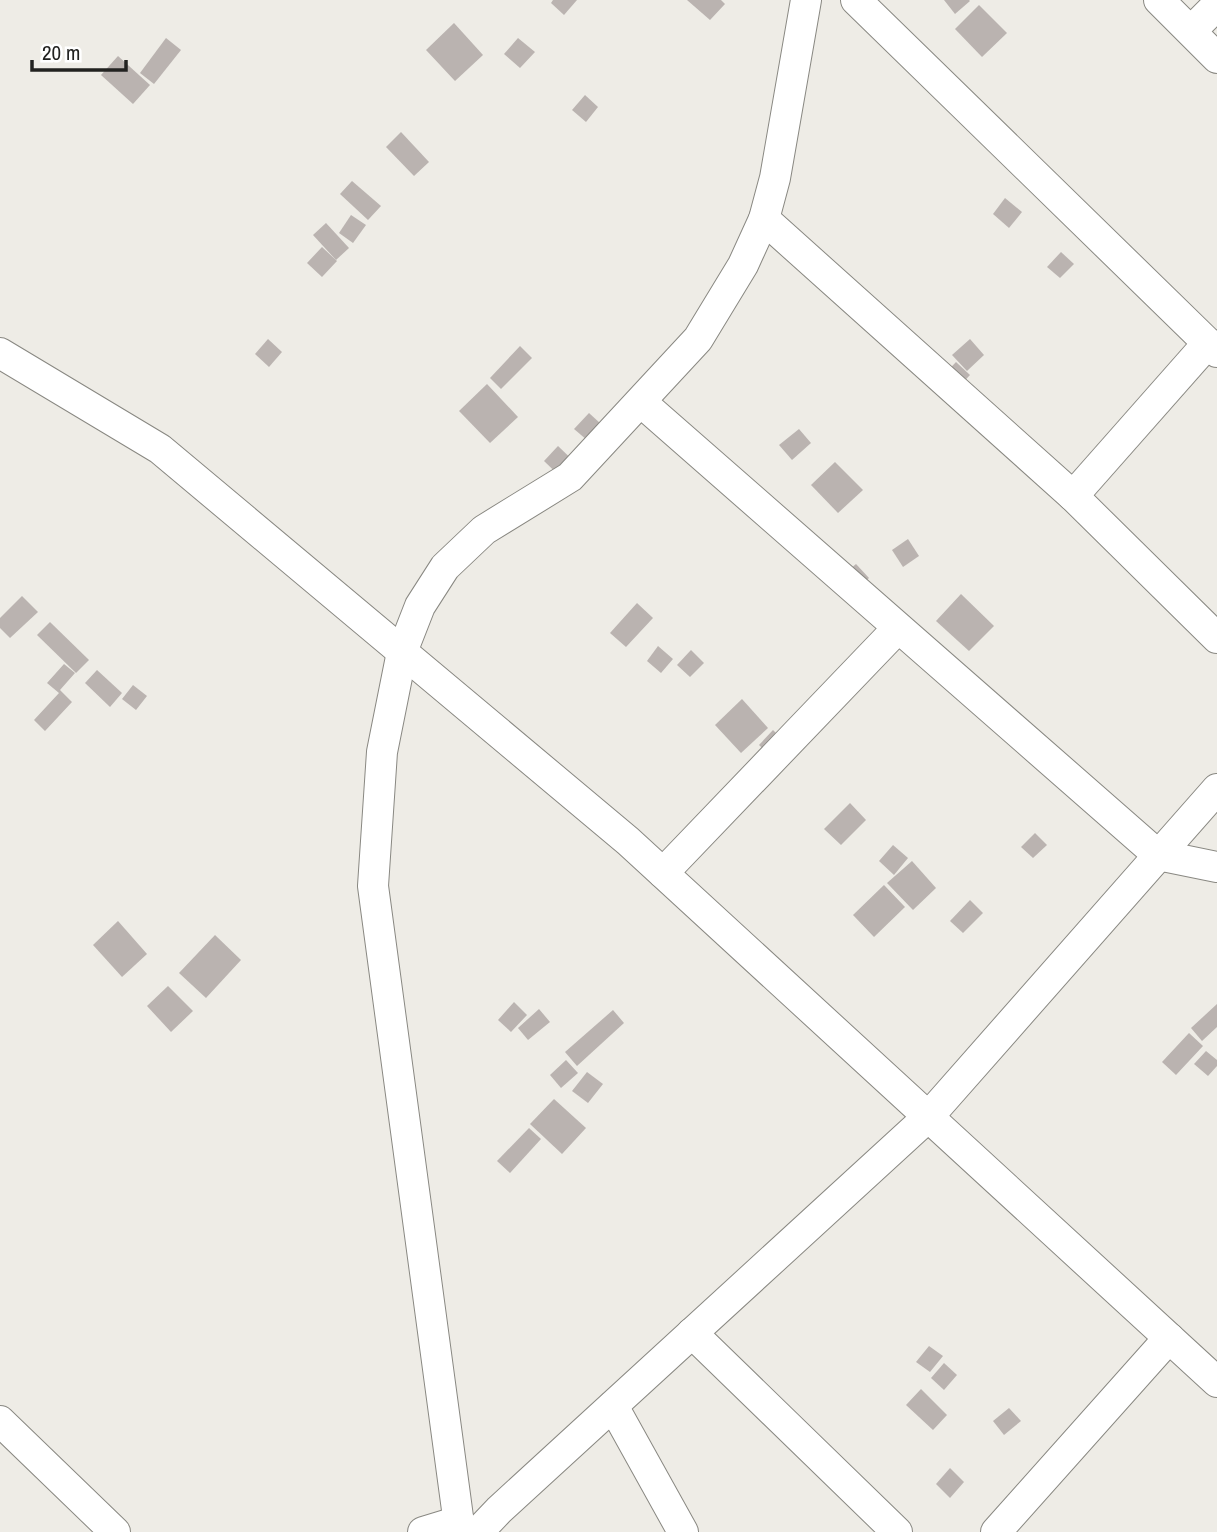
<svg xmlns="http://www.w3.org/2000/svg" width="1217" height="1532" font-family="'Archivo Narrow',sans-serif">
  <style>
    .building { fill: #bab3b0 }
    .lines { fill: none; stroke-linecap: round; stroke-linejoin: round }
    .street-casing { stroke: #898882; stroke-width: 32 }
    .street { stroke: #fff; stroke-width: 30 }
  </style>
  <rect width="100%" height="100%" fill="#eeece6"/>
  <g class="building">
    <polygon points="553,0 577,0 564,15 551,3"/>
    <polygon points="687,0 721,0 725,4 710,20"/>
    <polygon points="944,0 969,0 970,1 955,14"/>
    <polygon points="979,5 1007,33 982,57 955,29"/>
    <polygon points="454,23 483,55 455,81 426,50"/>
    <polygon points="166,38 181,50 154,84 140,73"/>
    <polygon points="518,38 535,52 520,68 504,54"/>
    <polygon points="118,56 150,85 133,104 101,75"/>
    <polygon points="585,95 598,107 586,122 572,110"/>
    <polygon points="401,132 429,162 414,176 386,147"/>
    <polygon points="352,181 381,206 368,220 340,194"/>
    <polygon points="1005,198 1022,212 1009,228 993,214"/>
    <polygon points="351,215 366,225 353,243 339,233"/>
    <polygon points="326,223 349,248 336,260 313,235"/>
    <polygon points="322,247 337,261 322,277 307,263"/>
    <polygon points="1061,252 1074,264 1060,278 1047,267"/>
    <polygon points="268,339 282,352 269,367 255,354"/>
    <polygon points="970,339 984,355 967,371 952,355"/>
    <polygon points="520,346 532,358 501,389 490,378"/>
    <polygon points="956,362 970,375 954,392 940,379"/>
    <polygon points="487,384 518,417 490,443 459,411"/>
    <polygon points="589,413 601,424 587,440 574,429"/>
    <polygon points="799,429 811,443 792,460 779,445"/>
    <polygon points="558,446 584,471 570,486 544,461"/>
    <polygon points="835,462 863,490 838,513 811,485"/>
    <polygon points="908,539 919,556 903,567 892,550"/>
    <polygon points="856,564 869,578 855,591 842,576"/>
    <polygon points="961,594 994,626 969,651 936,621"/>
    <polygon points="22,596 38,612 10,638 0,628 0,618"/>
    <polygon points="637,603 653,618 626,647 610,633"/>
    <polygon points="50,622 89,660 76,673 37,635"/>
    <polygon points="658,646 673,659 661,673 647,661"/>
    <polygon points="691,650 704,663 690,677 677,665"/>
    <polygon points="64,664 75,673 60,690 72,702 45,731 34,720 59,693 47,683"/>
    <polygon points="97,670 122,693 110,707 85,683"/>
    <polygon points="133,685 147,696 136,710 122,699"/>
    <polygon points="742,699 768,728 741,753 715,725"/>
    <polygon points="773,730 787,744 773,758 759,745"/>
    <polygon points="850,803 866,820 841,845 824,829"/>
    <polygon points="1035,833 1047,845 1033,858 1021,847"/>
    <polygon points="893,845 908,858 894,875 879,861"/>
    <polygon points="912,861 936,888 913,910 887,883"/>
    <polygon points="884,885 905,907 874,937 853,915"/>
    <polygon points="970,900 983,913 963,933 950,921"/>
    <polygon points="118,921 147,954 122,977 93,945"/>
    <polygon points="215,935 241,960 206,998 179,973"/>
    <polygon points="168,986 193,1011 171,1032 147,1006"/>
    <polygon points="514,1002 527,1015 511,1032 498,1020"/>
    <polygon points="1217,1004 1217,1027 1202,1041 1191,1028"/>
    <polygon points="539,1009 550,1022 528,1040 518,1028"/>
    <polygon points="613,1010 624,1023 577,1066 565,1052"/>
    <polygon points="1189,1033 1203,1046 1176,1075 1162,1062"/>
    <polygon points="1206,1051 1217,1060 1217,1066 1208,1076 1194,1064"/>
    <polygon points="566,1060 578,1073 561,1088 550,1075"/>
    <polygon points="587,1072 603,1084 588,1103 572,1091"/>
    <polygon points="554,1099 586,1128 562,1154 530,1124"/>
    <polygon points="529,1128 541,1139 510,1173 497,1161"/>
    <polygon points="929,1346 943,1356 930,1372 916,1362"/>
    <polygon points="944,1363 957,1375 944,1390 931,1378"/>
    <polygon points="921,1389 947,1415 933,1430 906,1405"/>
    <polygon points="1009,1408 1021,1421 1004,1435 993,1421"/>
    <polygon points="950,1468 964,1482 950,1498 936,1484"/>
  </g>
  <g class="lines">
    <g class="street-casing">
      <g id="street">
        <polyline points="856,0 1217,352"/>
        <polyline points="1159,0 1217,58"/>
        <polyline points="1191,31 1217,5"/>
        <polyline points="764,219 1073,496 1217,638"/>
        <polyline points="0,353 160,449 628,841 1217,1382"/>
        <polyline points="641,402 1158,855 1217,867"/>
        <polyline points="1073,496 1208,343"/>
        <polyline points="663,873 898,628"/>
        <polyline points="692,1333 897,1532"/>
        <polyline points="613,1406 683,1532"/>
        <polyline points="0,1421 115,1532"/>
        <polyline points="423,1532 459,1521"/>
        <polyline points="460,1532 373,886 382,752 402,652 420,606 445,567 484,530 570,477 698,339 743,265 764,219 775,178 806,0"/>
        <polyline points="478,1532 499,1510 929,1116 1217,789"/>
        <polyline points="996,1532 1169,1338"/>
      </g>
    </g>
    <use href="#street" class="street"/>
  </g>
  <path d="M32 60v10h94v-10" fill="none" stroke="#222220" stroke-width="3.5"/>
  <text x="42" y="60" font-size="21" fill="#222220" stroke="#ffffff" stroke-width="5" paint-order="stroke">20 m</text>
</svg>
